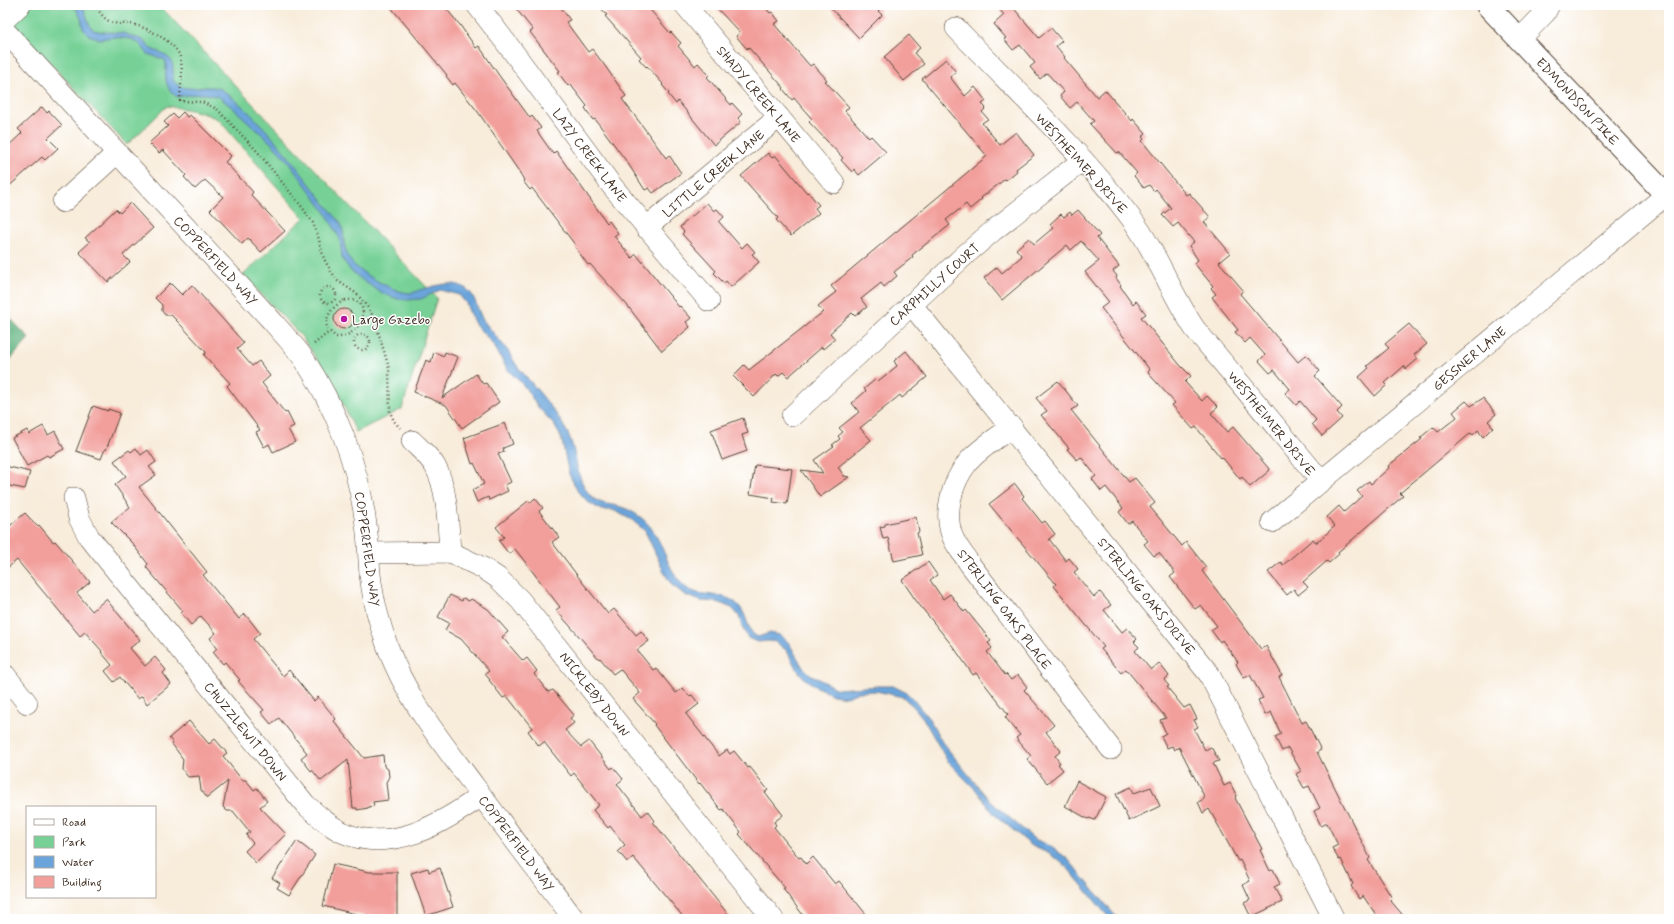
<svg xmlns="http://www.w3.org/2000/svg" width="1674" height="924" font-family="Mynerve,sans-serif">
  <style>
    .green { fill: #77d197; stroke: #597e5a }
    .forest { fill: #61b380; stroke: #4e6e4f }
    .water { fill: #6aa4da; stroke: #52677c }
    .building { fill: #f29f9b }
    .lines { fill: none; stroke-linecap: round; stroke-linejoin: round }
    .minor-casing { stroke: #57473a; stroke-width: 22 }
    .major-casing { stroke: #57473a; stroke-width: 24 }
    .path { stroke: #57473a; stroke-width: 2.5; stroke-dasharray: 1 3; stroke-linecap: butt }
    .minor { stroke: #fff; stroke-width: 21 }
    .major { stroke: #fff; stroke-width: 22 }
    .poi-dot { fill: #b5179e; stroke: #fff; stroke-width: 1.5 }
    .labels { text-anchor: middle; stroke-width: 3; stroke-linejoin: round; paint-order: stroke }
    .street-label { font-size: 13px; fill: #3b2a1e; stroke: #fff }
    .poi-label { font-size: 13px; fill: #3b2a1e; stroke: #fff; text-anchor: start }
  </style>
  <rect width="100%" height="100%" fill="#fff"/>
  <filter id="ink" filterUnits="userSpaceOnUse"><feTurbulence type="fractalNoise" baseFrequency=".025" numOctaves="2"/><feDisplacementMap in="SourceGraphic" scale="8" xChannelSelector="R" yChannelSelector="G"/><feConvolveMatrix kernelMatrix="1 2 1 2 8 2 1 2 1" color-interpolation-filters="sRGB"/></filter>
  <filter id="wash" filterUnits="userSpaceOnUse"><feTurbulence type="fractalNoise" baseFrequency=".012" numOctaves="4" result="noise"/><feDisplacementMap in="SourceGraphic" scale="16" xChannelSelector="R" yChannelSelector="G"/><feGaussianBlur stdDeviation="0.9" result="paint"/><feColorMatrix in="noise" values="0 0 0 0 0 0 0 0 0 0 0 0 0 0 0 0 0 1.4 0 .05"/><feComposite in="paint" operator="in"/></filter>
  <g filter="url(#wash)">
    <rect width="100%" height="100%" fill="#f8ecda"/>
    <path class="green" d="M5,5H159L437,298L402,409L356,432L333,383L302,337L243,275L304,218L219,120C203,111 185,109 167,106L127,145L5,15Z"/>
    <polygon class="forest" points="5,313 29,338 5,366"/>
    <path class="water" d="M74,5H82C87,13 87,23 93,30L103,32L123,33L143,40L151,49L162,53L171,60L173,66V80C184,97 209,80 224,91C269,125 300,173 335,216C338,219 341,223 342,227C345,239 343,254 353,264C363,274 395,293 410,293C413,293 417,291 419,290C436,286 455,278 469,291C476,298 478,312 483,320C491,331 500,340 508,351C511,356 514,362 518,367C535,388 553,406 566,430C578,450 574,479 591,496C598,504 609,504 618,506C627,508 637,514 644,520C663,537 665,566 682,584C697,600 720,590 736,603C746,611 746,624 753,634L758,637L770,633L780,635L789,643L802,666L810,674L837,689L878,686H893L907,693L913,699L930,720L942,742L990,801L1033,838L1051,847L1067,858L1118,919H1110L1066,866L1050,854L1032,846L994,814L976,790L948,762L923,718L913,706L903,697L876,691L859,692L846,697L833,695L817,687L805,679L796,668L787,651L776,642L769,641L757,642L748,638L742,627L739,616L732,608L717,602L701,601L685,595L672,585L665,574L645,531L632,520L613,510H601L588,502L578,492L569,474L561,437L553,423L538,407L524,386L507,369L493,344L475,324L470,314L466,303L459,295L440,290L421,299L408,300L398,299L384,294L366,283L351,271L342,258L340,239L326,213L288,161L269,141L234,109L219,97L206,94H196L177,97C163,86 166,78 166,62L165,60L148,54L139,43L131,39L114,37L99,39L89,35L83,29L81,18Z"/>
    <g id="blocks">
      <g class="building">
        <polygon points="389,5 443,5 460,25 476,48 479,46 498,74 530,118 532,116 541,128 537,131 553,154 556,151 607,223 609,221 618,233 614,236 632,258 636,254 679,307 680,306 691,318 686,322 690,327 662,351 627,305 590,264 588,265 575,247 576,246 532,188 530,190 523,181 524,180 518,170 478,112 455,83 453,85 446,76 447,75"/>
        <polygon points="513,5 559,5 570,20 566,22 588,52 592,49 605,66 626,96 622,99 644,128 666,158 669,155 681,173 653,193 649,188 645,190 627,162 595,119 593,120 585,108 587,106 570,84 568,86 558,72 560,71 530,32 533,30"/>
        <polygon points="598,5 646,5 670,33 671,32 681,43 678,46 695,66 698,63 709,75 707,77 731,105 732,103 742,114 738,118 741,122 714,145 678,101 676,104 668,94 669,93 662,85 663,84 647,66 646,67 639,59 641,57 605,16 607,15"/>
        <polygon points="714,5 763,5 770,13 772,12 779,21 774,24 810,66 813,64 827,80 825,81 849,107 845,111 869,138 871,136 886,152 859,175 854,169 852,172 841,160 843,158 809,122 812,119 794,98 792,100 783,89 784,88 748,47 747,49 736,36 740,33"/>
        <polygon points="828,5 884,5 878,11 882,15 859,38"/>
        <polygon points="996,5 1011,5 1039,38 1051,28 1062,41 1056,46 1065,57 1064,58 1097,97 1105,90 1132,121 1133,119 1146,134 1142,137 1144,139 1142,141 1186,195 1189,193 1210,217 1204,222 1230,253 1219,262 1243,290 1240,294 1298,362 1306,355 1320,371 1315,376 1342,407 1337,412 1342,418 1322,436 1312,424 1316,420 1300,401 1296,405 1285,393 1290,389 1274,370 1270,373 1259,361 1265,355 1250,338 1245,343 1235,332 1238,330 1212,297 1216,294 1211,288 1213,286 1194,263 1198,260 1189,246 1194,242 1178,223 1173,227 1162,215 1171,208 1156,189 1154,191 1149,185 1144,188 1134,176 1137,173 1119,152 1117,153 1090,124 1094,121 1077,102 1070,108 1060,96 1064,92 1047,73 1040,79 1030,67 1035,63 1020,45 1013,50 1004,39 1006,38 994,24 1004,15"/>
        <polygon points="909,35 920,48 914,53 924,64 904,81 884,57"/>
        <polygon points="946,59 956,72 950,77 965,96 975,87 986,101 982,104 986,108 982,112 988,119 982,123 1000,145 1016,132 1034,155 1016,169 1017,171 1006,180 1005,179 981,198 982,199 970,209 966,204 946,220 950,225 912,255 913,257 894,272 897,276 884,287 881,283 861,299 867,307 855,316 852,313 830,333 835,339 823,349 822,347 788,377 783,372 778,376 776,374 754,397 733,376 744,365 749,370 823,312 818,306 836,292 831,286 987,156 922,79"/>
        <polygon points="42,107 47,113 49,111 62,125 48,138 58,148 45,160 42,157 5,190 5,149 22,133 18,129"/>
        <polygon points="183,112 187,117 190,115 231,156 225,162 253,192 251,195 285,231 261,252 248,238 242,244 210,210 223,197 205,180 195,189 184,177 186,175 163,150 159,153 149,143 168,126 164,122 173,114 177,118"/>
        <polygon points="768,153 772,158 775,155 807,193 808,192 819,205 815,208 819,213 791,236 776,220 778,218 741,176"/>
        <polygon points="130,203 153,228 123,255 130,262 108,282 79,252 90,242 85,238 97,227 116,209 120,213"/>
        <polygon points="707,203 714,211 717,209 724,217 719,222 742,248 747,243 755,252 752,254 759,262 731,287 726,281 724,283 714,273 716,271 682,234 684,232 680,227"/>
        <polygon points="1078,210 1100,235 1097,238 1119,266 1113,271 1117,276 1116,278 1121,285 1120,286 1133,304 1136,301 1146,314 1141,317 1180,365 1191,376 1185,382 1202,401 1207,396 1218,407 1211,413 1227,432 1233,427 1270,470 1250,487 1242,477 1240,479 1222,457 1221,458 1196,427 1193,429 1172,405 1175,403 1149,374 1148,372 1150,370 1101,308 1109,302 1085,272 1099,261 1081,241 1071,250 1067,245 1002,300 984,278 997,267 1002,273 1022,256 1016,249 1029,238 1034,244 1053,228 1050,224 1061,214 1064,217 1070,212 1072,215"/>
        <polygon points="170,283 182,295 192,285 244,343 237,349 252,366 259,361 270,376 262,383 285,413 287,412 294,426 288,429 295,442 273,452 269,444 264,447 256,432 260,430 227,386 230,383 204,355 206,352 178,322 171,315 165,315 162,311 162,305 155,298"/>
        <circle cx="344" cy="319" r="10"/>
        <polygon points="1409,324 1427,344 1414,355 1418,359 1406,369 1404,366 1385,383 1387,385 1375,396 1359,377 1369,368 1367,366 1389,348 1385,344"/>
        <polygon points="906,351 927,377 902,398 900,395 860,428 871,440 838,467 844,476 849,477 820,497 801,470 823,473 814,460 834,446 832,445 840,439 838,436 843,432 839,428 859,412 852,403 866,391 864,389 876,379 878,381 897,366 894,361"/>
        <polygon points="434,352 444,356 445,352 458,357 442,398 476,374 483,384 486,383 499,402 462,428 446,405 414,392 426,360 431,362"/>
        <polygon points="1058,381 1078,406 1071,410 1129,482 1135,478 1155,503 1150,507 1182,546 1186,542 1206,567 1202,571 1261,649 1266,646 1282,675 1279,677 1302,723 1306,721 1321,750 1317,752 1370,858 1368,860 1392,898 1390,900 1406,919 1379,919 1363,896 1359,899 1351,886 1353,884 1341,859 1339,860 1332,848 1338,845 1327,823 1321,826 1314,811 1320,808 1309,786 1304,788 1296,774 1301,771 1288,748 1282,751 1275,737 1281,734 1271,712 1265,715 1258,700 1263,698 1250,675 1244,678 1236,664 1238,662 1222,640 1220,642 1211,630 1217,626 1201,605 1195,609 1170,577 1175,573 1159,553 1154,556 1144,544 1148,541 1132,521 1128,524 1119,512 1123,508 1106,487 1101,491 1092,479 1096,476 1081,457 1077,460 1067,449 1069,448 1041,415 1047,411 1036,398"/>
        <polygon points="1483,398 1496,414 1488,421 1493,427 1483,437 1478,430 1473,435 1471,433 1400,493 1403,496 1338,552 1339,554 1329,563 1327,561 1303,582 1308,587 1298,595 1294,589 1287,595 1268,572 1281,562 1283,565 1313,539 1316,543 1335,526 1327,517 1339,506 1344,512 1362,496 1357,491 1369,481 1371,484 1389,468 1388,466 1422,439 1420,438 1433,427 1438,432 1457,417 1453,412 1466,401 1471,406"/>
        <polygon points="93,406 108,411 108,409 120,413 106,450 105,449 101,459 76,451"/>
        <polygon points="743,418 748,433 742,435 747,451 722,460 711,430"/>
        <polygon points="505,423 513,444 503,448 504,452 498,454 511,482 505,485 508,491 489,500 488,497 477,502 472,490 484,484 474,463 472,464 464,438"/>
        <polygon points="43,426 48,435 55,431 64,449 49,457 47,455 27,466 12,438 27,430 29,434"/>
        <polygon points="136,448 141,455 148,450 156,462 149,467 156,475 139,487 207,572 203,575 239,619 245,614 260,633 253,639 283,676 289,670 314,701 318,697 336,719 334,721 364,758 383,755 384,766 388,769 389,777 386,782 388,800 373,802 374,806 368,807 368,808 357,810 357,808 353,808 348,760 321,781 312,770 311,771 301,758 307,753 279,718 271,724 261,712 264,710 238,681 240,680 225,662 223,664 213,652 217,648 210,638 216,633 201,616 191,625 181,613 183,611 146,567 148,564 131,542 111,522 130,507 115,485 126,476 114,461 129,450 131,452"/>
        <polygon points="755,465 792,469 787,504 773,502 774,498 750,494"/>
        <polygon points="5,466 30,472 25,489 5,485"/>
        <polygon points="1015,484 1024,496 1022,498 1042,523 1045,521 1055,534 1049,539 1066,561 1069,558 1078,569 1074,572 1094,597 1100,592 1111,605 1104,610 1122,632 1127,628 1137,639 1134,642 1139,647 1135,651 1151,670 1159,663 1169,676 1164,680 1169,686 1167,687 1184,708 1190,705 1197,719 1194,720 1198,727 1194,729 1205,750 1211,747 1219,761 1213,763 1224,786 1230,783 1237,796 1235,798 1262,849 1260,850 1270,871 1273,869 1280,884 1274,887 1282,902 1251,917 1244,903 1250,900 1243,885 1250,881 1240,860 1238,861 1209,809 1203,813 1198,802 1204,799 1204,796 1179,747 1174,750 1172,746 1167,748 1161,736 1166,733 1160,720 1166,718 1126,669 1121,673 1101,649 1104,647 1054,586 1056,584 989,504"/>
        <polygon points="535,498 543,508 539,511 559,537 552,542 583,583 608,614 614,609 636,635 641,631 649,641 637,650 653,670 656,668 676,693 683,688 689,696 692,695 699,704 686,714 719,756 727,750 730,754 734,751 748,768 750,767 768,790 765,792 783,815 774,822 776,825 774,827 799,858 801,857 806,864 813,857 835,884 839,881 870,919 806,919 783,889 785,888 739,834 741,832 723,809 721,810 700,783 699,784 654,725 655,724 633,699 640,693 620,669 613,674 600,658 599,659 556,610 560,607 515,549 509,554 499,541 504,537 496,527 528,501 530,503"/>
        <polygon points="25,513 37,526 39,525 53,542 55,541 90,582 77,593 92,611 106,599 140,640 130,648 145,666 155,657 166,670 163,673 171,684 147,704 142,696 138,699 120,677 114,682 105,671 112,665 101,652 102,651 85,632 80,636 17,560 5,570 5,530"/>
        <polygon points="916,517 919,532 917,533 922,555 894,561 888,538 883,539 880,527 885,526 885,524"/>
        <polygon points="928,562 937,575 930,580 943,599 950,594 964,612 966,610 991,641 988,643 992,648 987,652 1005,675 1006,674 1011,680 1018,675 1027,687 1024,690 1054,725 1046,732 1061,751 1055,756 1060,763 1058,764 1063,770 1047,783 1027,759 1031,756 1016,738 1020,735 1005,717 1008,714 976,673 973,675 955,649 917,602 902,580"/>
        <polygon points="450,595 462,601 463,598 469,601 471,599 488,609 508,632 502,637 523,661 527,658 537,671 534,674 548,692 553,690 574,715 570,718 574,723 565,730 581,747 589,741 611,769 613,767 623,779 617,784 642,816 648,811 655,821 653,822 732,919 685,919 633,857 627,862 618,851 625,845 610,826 608,828 593,810 599,805 574,773 571,776 544,742 539,746 528,731 532,728 507,696 503,698 489,680 490,680 485,674 489,671 461,639 445,630 449,623 438,617"/>
        <polygon points="189,721 209,744 215,739 227,753 223,756 242,780 246,780 254,790 257,788 267,801 260,807 286,834 256,863 245,851 253,843 246,835 250,832 233,811 227,811 223,807 228,781 207,798 201,790 199,776 188,777 182,769 183,759 172,744 173,743 169,738"/>
        <polygon points="1077,781 1106,797 1095,820 1089,818 1088,819 1065,806"/>
        <polygon points="1131,787 1134,793 1151,787 1160,806 1129,821 1116,794"/>
        <polygon points="297,841 315,855 289,895 277,888 280,883 272,878"/>
        <polygon points="333,864 369,872 397,872 397,919 368,919 368,917 323,906"/>
        <polygon points="428,868 429,872 440,868 453,907 426,916 411,873"/>
      </g>
    </g>
  </g>
  <g filter="url(#ink)">
    <use href="#blocks" fill-opacity="0" stroke="#57473a" stroke-width="1"/>
    <g class="lines">
      <g class="minor-casing">
        <g id="minor">
          <polyline points="477,5 514,53 612,186 709,301"/>
          <polyline points="685,5 834,183"/>
          <polyline points="5,19 20,5"/>
          <path d="M956,28C1015,90 1080,150 1131,218C1157,252 1171,294 1195,329L1321,481"/>
          <path d="M5,31L273,322C283,334 295,346 304,359C335,406 357,462 365,518C369,539 368,561 371,582C374,604 380,625 387,645C406,699 442,742 475,787C508,832 541,875 574,919"/>
          <polyline points="1520,39 1545,13 1549,5"/>
          <polyline points="63,202 117,153"/>
          <polyline points="646,228 779,117"/>
          <polyline points="911,304 1209,674 1334,919"/>
          <polyline points="792,416 966,254 994,230 1083,160"/>
          <path d="M1012,427C997,438 980,448 968,462C952,482 942,515 954,540C958,548 964,555 969,563L1111,749"/>
          <path d="M412,441C420,449 429,456 435,466C448,489 448,526 450,552"/>
          <path d="M74,498L79,518L89,537L305,804C317,815 329,826 344,833C392,854 443,823 481,796"/>
          <polyline points="1272,522 1666,195"/>
          <polyline points="370,553 450,552 483,568 498,578 520,600 773,919"/>
          <polyline points="5,675 27,703"/>
        </g>
      </g>
      <g class="major-casing">
        <polyline id="major" points="1487,5 1669,198"/>
      </g>
      <g class="path">
        <path d="M95,5C99,11 103,18 109,21C116,25 124,23 131,24C146,27 175,41 180,57C184,70 180,88 180,101L202,102L217,109L257,151L302,207L313,223L318,236L324,259L331,271L338,281L357,294L369,309L374,318L389,368L390,412L394,421L400,428"/>
        <circle cx="328" cy="295" r="8"/>
        <path d="M345,300C377,297 361,339 336,337L327,329C325,315 333,306 345,300Z"/>
        <circle cx="362" cy="342" r="8"/>
        <polyline points="314,344 329,332"/>
      </g>
      <use href="#minor" class="minor"/>
      <use href="#major" class="major"/>
    </g>
  </g>
  <circle class="poi-dot" cx="344" cy="319" r="4"/>
  <g class="labels">
    <g class="street-label">
      <text transform="translate(759 94) rotate(50)" y="5">SHADY CREEK LANE</text>
      <text transform="translate(1578 101) rotate(47)" y="5">EDMONDSON PIKE</text>
      <text transform="translate(590 155) rotate(53)" y="5">LAZY CREEK LANE</text>
      <text transform="translate(1082 163) rotate(48)" y="5">WESTHEIMER DRIVE</text>
      <text transform="translate(713 173) rotate(-40)" y="5">LITTLE CREEK LANE</text>
      <text transform="translate(216 260) rotate(47)" y="5">COPPERFIELD WAY</text>
      <text transform="translate(934 284) rotate(-42)" y="5">CARPHILLY COURT</text>
      <text transform="translate(1469 358) rotate(-40)" y="5">GESSNER LANE</text>
      <text transform="translate(1272 423) rotate(51)" y="5">WESTHEIMER DRIVE</text>
      <text transform="translate(368 549) rotate(82)" y="5">COPPERFIELD WAY</text>
      <text transform="translate(1147 596) rotate(51)" y="5">STERLING OAKS DRIVE</text>
      <text transform="translate(1005 609) rotate(53)" y="5">STERLING OAKS PLACE</text>
      <text transform="translate(595 694) rotate(52)" y="5">NICKLEBY DOWN</text>
      <text transform="translate(246 731) rotate(51)" y="5">CHUZZLEWIT DOWN</text>
      <text transform="translate(517 843) rotate(53)" y="5">COPPERFIELD WAY</text>
    </g>
    <g class="poi-label">
      <text x="352" y="324">Large Gazebo</text>
    </g>
  </g>
  <rect width="1674" height="924" fill="none" stroke="#fff" stroke-width="20"/>
  <rect x="26" y="806" width="130" height="92" fill="#ffffff" stroke="#b1aaa5"/>
  <rect x="34" y="819" width="20" height="6" fill="#ffffff" stroke="#b1aaa5"/>
  <text x="62" y="826" font-size="12" fill="#3b2a1e">Road</text>
  <rect x="34" y="836" width="20" height="12" fill="#77d197" stroke="#b1aaa5"/>
  <text x="62" y="846" font-size="12" fill="#3b2a1e">Park</text>
  <rect x="34" y="856" width="20" height="12" fill="#6aa4da" stroke="#b1aaa5"/>
  <text x="62" y="866" font-size="12" fill="#3b2a1e">Water</text>
  <rect x="34" y="876" width="20" height="12" fill="#f29f9b" stroke="#b1aaa5"/>
  <text x="62" y="886" font-size="12" fill="#3b2a1e">Building</text>
</svg>
